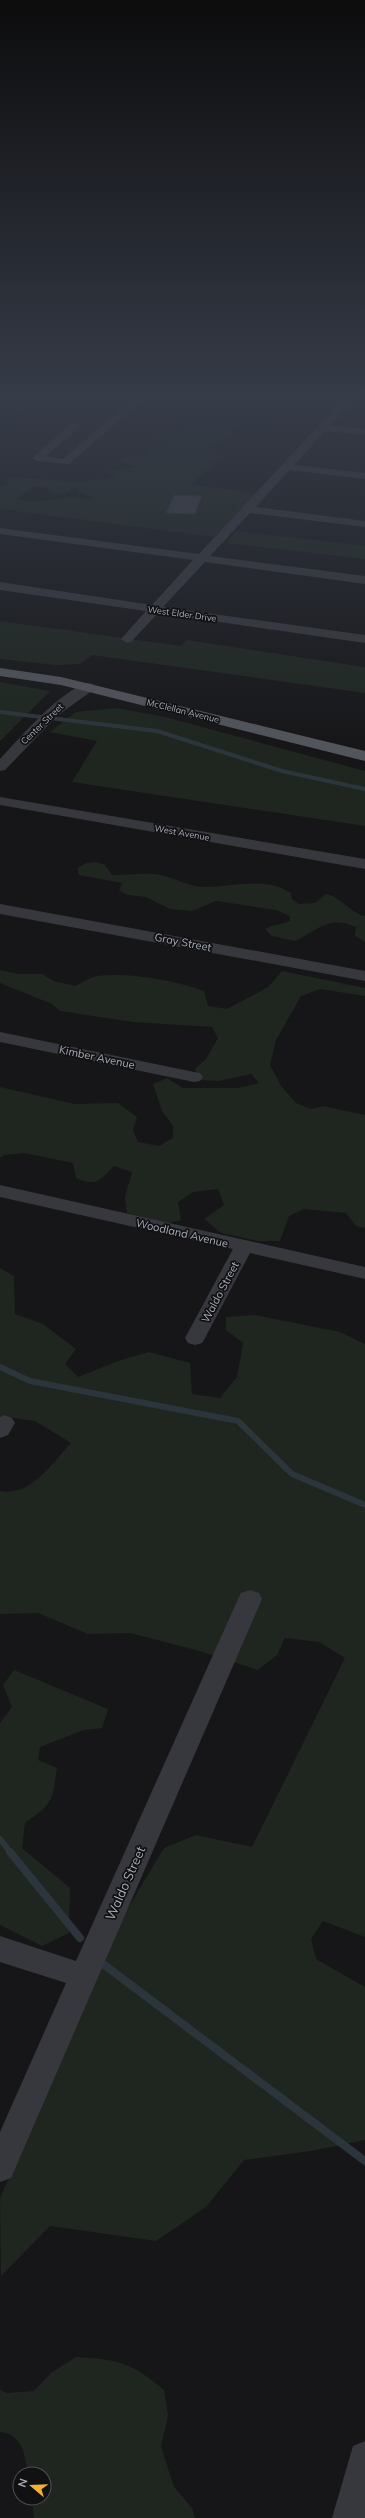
<svg xmlns="http://www.w3.org/2000/svg" width="365" height="2518" font-family="Mulish,sans-serif">
  <style>
    .green { fill: #1e261f; fill-rule: evenodd }
    .lines { fill: none; stroke-linecap: round; stroke-linejoin: round }
    .stream-far2 { stroke: #2c353c; stroke-width: 4 }
    .stream-far1 { stroke: #2c353c; stroke-width: 6 }
    .stream { stroke: #2c353c; stroke-width: 8 }
    .building { fill: #404145; stroke: #303034 }
    .minor { fill: #37383d; fill-rule: evenodd }
    .major { fill: #53555c; fill-rule: evenodd }
    .labels { text-anchor: middle; stroke-width: 3.5; stroke-linejoin: round; paint-order: stroke }
    .far-street-label { font-size: 9px; fill: #a8adb8; stroke: #111113 }
    .street-label { font-size: 11px; fill: #a8adb8; stroke: #111113 }
    .near-street-label { font-size: 13px; fill: #a8adb8; stroke: #111113 }
  </style>
  <rect width="100%" height="100%" fill="#161618"/>
  <g class="green">
    <polygon points="0,395 43,395 0,428"/>
    <path d="M258,415L277,420V425L247,423L236,427L229,436L202,451L221,456L191,485L260,493L214,537L0,509V488L8,484L6,480L11,477L77,482L111,478L115,476L107,472L136,467L120,462V459C129,456 143,458 149,452V448L170,441L150,438L156,431H184L185,430L175,426C185,423 195,428 206,426C224,423 240,418 258,415ZM34,486L48,488L50,493L65,494L71,491L70,488H79L78,492L93,498C87,501 82,498 75,498C56,497 36,505 17,499Z"/>
    <polygon points="236,531 365,546 365,559 227,543"/>
    <polygon points="0,621 181,646 187,640 365,667 365,693 92,655 80,664 55,665 0,659"/>
    <polygon points="0,682 50,691 0,741"/>
    <polygon points="117,708 165,717 365,771 365,826 72,782 97,741 50,732 76,712"/>
    <path d="M96,862L105,865L112,875C127,875 146,872 161,875C176,878 188,887 205,887C232,887 266,876 291,893L292,899L299,904L315,903L326,894C342,897 348,912 365,916V942L355,936L356,927C328,915 319,930 295,941L272,936L265,929C273,924 281,925 290,921V916L276,910L216,901L192,911L170,909L146,897L128,895L119,891L122,883L79,875L77,868L87,863Z"/>
    <path d="M0,970L19,974H42L54,981L75,986C82,983 90,977 98,976C129,972 174,980 204,991L208,1006L227,1009L268,987L282,971L365,988V996L320,989L301,996L276,1040L270,1065L281,1086L296,1103L311,1109L323,1106L365,1115V1228L356,1226L346,1213L304,1209L289,1216L280,1241H258L221,1233L204,1219L224,1205L218,1189L193,1192L178,1202L181,1220L166,1224L127,1213L125,1197L132,1172L114,1166C100,1181 96,1187 76,1178L73,1163L24,1153L4,1155L0,1158V1087L75,1104L118,1103L137,1117L133,1130L138,1142L159,1146L173,1138V1126L162,1111L153,1084L167,1078L183,1088H238L259,1083L251,1074L219,1081L200,1080L195,1069L206,1059L218,1038L212,1027L133,1022L60,1011L52,1004L0,983Z"/>
    <path d="M0,1268L14,1276L15,1314L43,1324L76,1349L65,1364L78,1377L121,1360L149,1352L190,1363L192,1394L220,1398L237,1377L243,1343L226,1330V1317L255,1315L340,1332L365,1344V1937L323,1921L311,1939L316,1959L365,1987V2140L311,2151L244,2160L206,2207L156,2241L50,2226L1,2276L0,2198L125,1913L164,1848L196,1835L252,1847L345,1658L319,1642L285,1638L277,1655L258,1670L196,1650L130,1633L88,1634L38,1613L0,1614V1491C31,1497 52,1463 71,1443L35,1421L0,1416Z"/>
    <path d="M14,1670L108,1709L102,1728L84,1730L40,1747L38,1760L57,1768C52,1802 54,1802 25,1823L22,1848L70,1888L69,1933L42,1946L0,1925V1723L12,1707L3,1685Z"/>
    <path d="M76,2357C118,2359 132,2363 164,2390L168,2416L161,2447L174,2487L192,2508L195,2518H34L32,2498H44V2474H28C25,2456 23,2434 0,2432V2390L7,2393L34,2391L51,2373Z"/>
  </g>
  <g class="lines">
    <polyline class="stream-far2" points="0,712 157,731 282,771 365,789"/>
    <g class="stream-far1">
      <polyline points="0,1367 30,1381 238,1421 292,1474 365,1505"/>
      <polyline points="0,1839 11,1853"/>
    </g>
    <g class="stream">
      <polyline points="10,1852 80,1938"/>
      <polyline points="99,1961 365,2161"/>
    </g>
  </g>
  <polygon class="building" points="174,495 202,496 195,514 166,513"/>
  <g class="lines">
    <g class="minor">
      <polygon points="138,395 149,395 69,464 37,461 32,458 71,424 79,424 79,428 46,456 63,459"/>
      <polygon points="347,395 358,395 330,426 365,429 365,435 325,431 294,465 365,473 365,479 289,470 256,507 365,521 365,527 250,513 210,556 365,576 365,584 205,562 163,607 365,635 365,643 158,613 131,642 127,643 121,639 146,611 0,590 0,582 152,605 193,560 0,534 0,528 199,554"/>
      <path d="M88,683L93,684L95,687L93,690L57,716L5,770L0,771V759C20,738 60,690 88,683Z"/>
      <polygon points="0,797 365,859 365,869 0,805"/>
      <polygon points="0,904 365,971 365,981 0,914"/>
      <polygon points="0,1032 194,1072 200,1073 203,1077 200,1081 194,1082 0,1042"/>
      <polygon points="0,1185 365,1267 365,1279 250,1253 205,1338 202,1343 195,1345 188,1343 185,1338 233,1249 0,1197"/>
      <polygon points="4,1415 12,1418 15,1423 8,1435 0,1438 0,1417"/>
      <polygon points="250,1590 259,1593 262,1599 11,2178 0,2182 0,2132 66,1983 0,1962 0,1936 76,1961 238,1599 241,1593"/>
      <polygon points="365,2441 365,2518 332,2518 353,2446"/>
    </g>
    <polygon class="major" points="0,668 61,677 365,751 365,761 61,685 0,676"/>
  </g>
  <linearGradient id="sky" x2="0" y2="1"><stop stop-color="#0c0c0d"/><stop offset="0.53" stop-color="#363c48"/><stop offset="1" stop-color="#363c48" stop-opacity="0"/></linearGradient>
  <rect width="365" height="748" fill="url(#sky)"/>
  <g class="labels">
    <g class="far-street-label">
      <text transform="translate(182 614) rotate(8)" y="3">West Elder Drive</text>
      <text transform="translate(183 711) rotate(14)" y="3">McClellan Avenue</text>
      <text transform="translate(42 724) rotate(-44)" y="3">Center Street</text>
      <text transform="translate(182 833) rotate(10)" y="3">West Avenue</text>
    </g>
    <g class="street-label">
      <text transform="translate(183 942) rotate(11)" y="4">Gray Street</text>
      <text transform="translate(97 1057) rotate(12)" y="4">Kimber Avenue</text>
      <text transform="translate(182 1233) rotate(13)" y="4">Woodland Avenue</text>
      <text transform="translate(220 1292) rotate(-62)" y="4">Waldo Street</text>
    </g>
    <g class="near-street-label">
      <text transform="translate(125 1883) rotate(-66)" y="5">Waldo Street</text>
    </g>
  </g>
  <g transform="translate(32 2486) rotate(289)"><circle r="19" fill="#111113" stroke="#4d4f55"/>
  <path d="M0-3L7 15L0 10L-7 15Z" fill="#f2b134"/>
  <text y="-6" font-size="11" font-weight="bold" text-anchor="middle" fill="#a8adb8">N</text>
  </g>
</svg>
